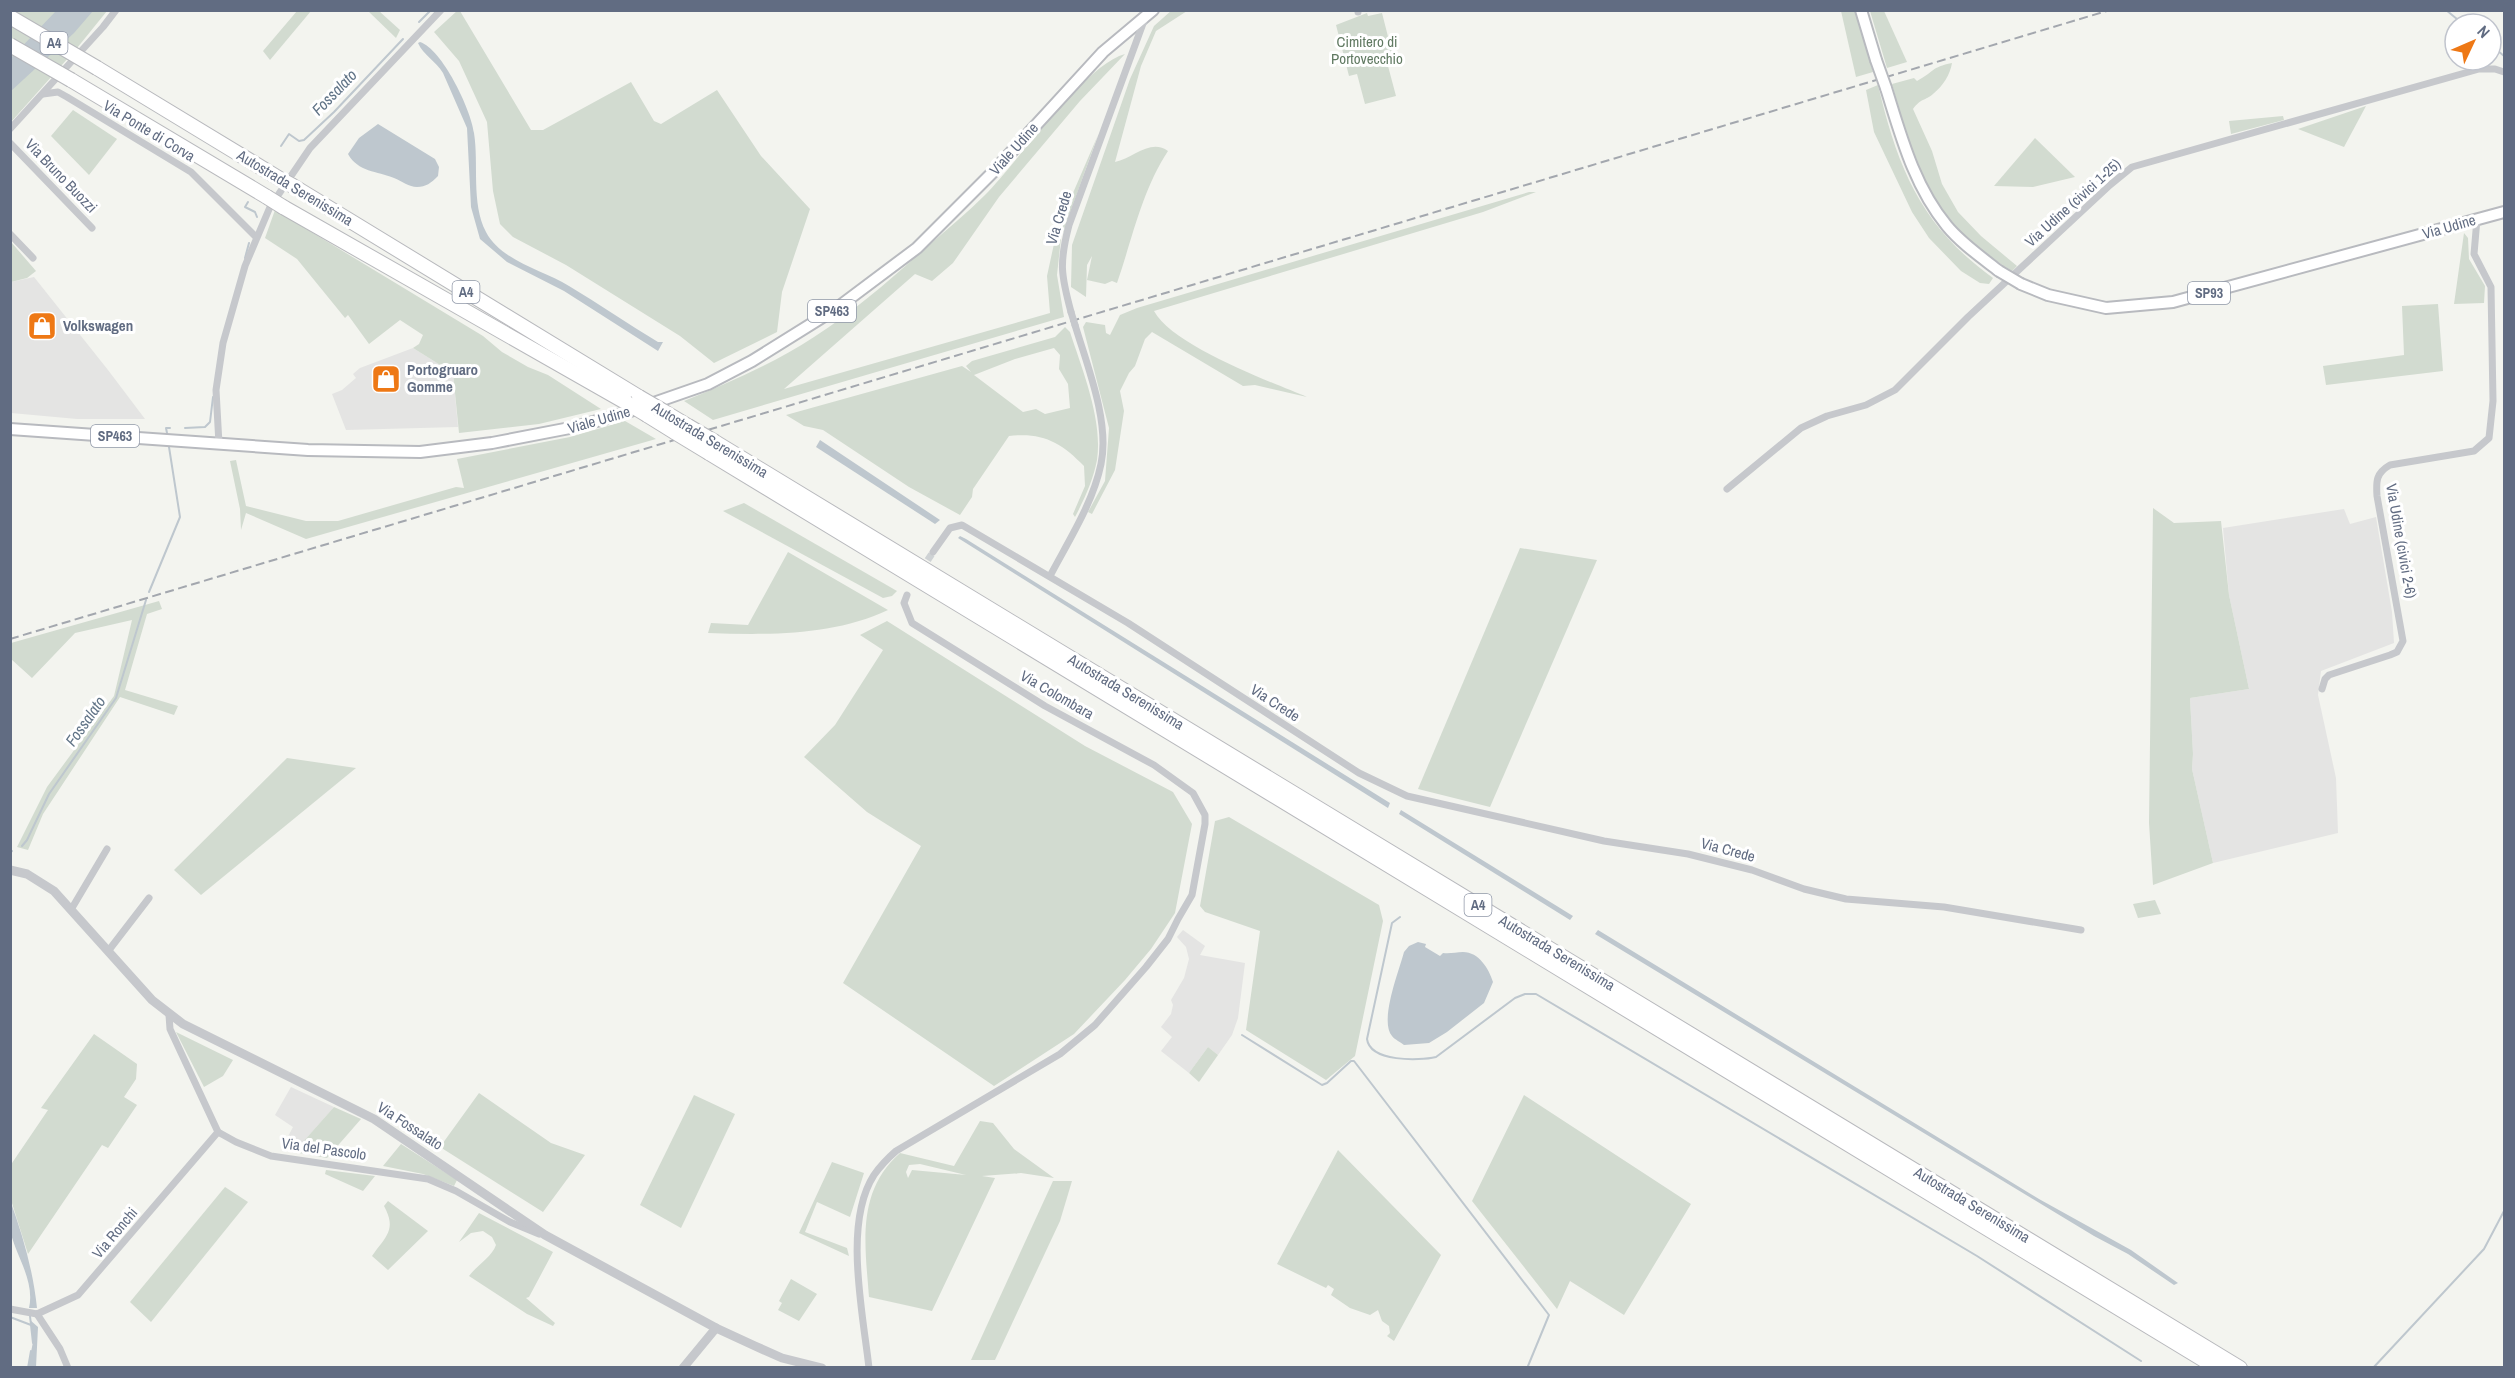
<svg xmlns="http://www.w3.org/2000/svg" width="2515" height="1378" font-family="'Archivo Narrow',sans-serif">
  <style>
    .built { fill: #e4e4e3 }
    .green { fill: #d2dbd0; fill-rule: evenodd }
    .water { fill: #bec7ce }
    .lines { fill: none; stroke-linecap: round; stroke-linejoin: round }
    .stream { stroke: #bec7ce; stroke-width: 2 }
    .minor-tunnel { stroke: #ced2d4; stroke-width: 7; stroke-dasharray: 7 3.5; stroke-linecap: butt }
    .primary-casing { stroke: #b8babf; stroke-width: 14 }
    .motorway-casing { stroke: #b8b9bd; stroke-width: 16 }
    .minor { stroke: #c6c8cc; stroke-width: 7 }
    .tertiary { stroke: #c6c8cc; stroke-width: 9 }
    .primary { stroke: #fff; stroke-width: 10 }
    .motorway { stroke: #fff; stroke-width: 14 }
    .rail { stroke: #a3a7ae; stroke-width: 2; stroke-dasharray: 9 4.5; stroke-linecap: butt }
    .primary-bridge-casing { stroke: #b8babf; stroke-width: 14; stroke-linecap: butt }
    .motorway-bridge-casing { stroke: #b8b9bd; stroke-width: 16; stroke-linecap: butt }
    .minor-bridge { stroke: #c6c8cc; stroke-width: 7 }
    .primary-bridge { stroke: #fff; stroke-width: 10 }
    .motorway-bridge { stroke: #fff; stroke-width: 14 }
    .labels { text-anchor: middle; stroke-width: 6; stroke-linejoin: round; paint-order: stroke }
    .shield { fill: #fff; stroke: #9098a8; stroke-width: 1.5 }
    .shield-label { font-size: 14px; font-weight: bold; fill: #616c82 }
    .park-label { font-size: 15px; fill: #607961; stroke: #fff }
    .street-label { font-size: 15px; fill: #616c82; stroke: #fff }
    .poi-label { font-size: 15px; font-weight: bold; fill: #616c82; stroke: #fff; text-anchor: start }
    .water-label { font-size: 16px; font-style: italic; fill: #617487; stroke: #fff }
  </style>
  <rect width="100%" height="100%" fill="#f3f4ef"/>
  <g class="built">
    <polygon points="34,277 108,370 145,419 77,419 11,413 11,282"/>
    <polygon points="413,348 453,373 458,427 346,430 332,394 342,390 356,378 353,374 360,368"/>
    <polygon points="2344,509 2350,524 2376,517 2392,612 2394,643 2321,671 2318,695 2336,778 2338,833 2213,863 2192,769 2193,754 2190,698 2249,689 2229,595 2223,528"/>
    <polygon points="1183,930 1205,946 1200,955 1245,963 1238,1018 1232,1035 1218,1055 1208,1047 1189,1073 1161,1051 1172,1037 1161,1027 1171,1014 1173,1005 1171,1000 1184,978 1189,959 1186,947 1177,937"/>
    <polygon points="291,1087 334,1107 294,1152 281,1150 293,1127 275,1115"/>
  </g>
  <g class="green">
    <polygon points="458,10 460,11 531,130 543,130 631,82 654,121 661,124 717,90 761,156 810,209 782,292 777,332 714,363 680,336 566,265 513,237 500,224 493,191 487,122 459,61 434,32"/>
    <path d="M1172,10L1187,11L1156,31L1141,66L1115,162C1133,158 1151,138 1168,151C1142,190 1132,240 1117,283L1112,281L1105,284L1087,280L1092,256L1087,265L1086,297L1071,287L1072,245L1130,79L1154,26Z"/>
    <polygon points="11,11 107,11 77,48 11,122"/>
    <polygon points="297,11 311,11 270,60 263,51"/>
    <polygon points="368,11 379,11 400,30 396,38"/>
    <polygon points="1841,11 1855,11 1873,72 1856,77"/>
    <polygon points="1870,11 1884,11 1907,62 1887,68"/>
    <polygon points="1367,13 1368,16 1382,13 1395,64 1388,66 1396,96 1365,104 1357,74 1349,76 1336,25"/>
    <path d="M1125,54L1080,101L999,197L953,263L932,281L915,274L784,389L1050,313L1047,276L1057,230L1098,135L1061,238L1057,275L1064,317L713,420L684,401C729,383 774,363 814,337C855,311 892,278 928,246C947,229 967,213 985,195C1018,162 1084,65 1125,54Z"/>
    <path d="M1952,63C1950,75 1943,86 1933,94C1925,101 1921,98 1913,109L1932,151L1942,184L1958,212L1981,236L2017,266L2012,271C1931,221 1916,171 1892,84L1914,78L1917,81C1934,72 1931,67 1952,63Z"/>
    <path d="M1878,85C1898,169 1921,226 1993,278L1989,284L1980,283L1961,271L1929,238L1912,212L1874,132L1866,90Z"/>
    <polygon points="2366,106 2344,147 2298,129"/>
    <polygon points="73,110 117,139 89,175 51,136"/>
    <polygon points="2283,116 2284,120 2231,134 2229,121"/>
    <polygon points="2035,138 2075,177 2033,187 1994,186"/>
    <path d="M1529,192H1536L1483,212L1154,311C1173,346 1269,381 1307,397L1255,385L1243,386L1152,332L1145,339L1135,366L1129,373L1120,391L1124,411L1115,470L1092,514L1088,512L1105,481L1109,428L1083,327L1086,322L1105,325L1106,333L1110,335L1120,315L1137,308Z"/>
    <polygon points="275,210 483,336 502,352 528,367 548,375 601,409 539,424 459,433 453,373 413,348 419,344 423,335 400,320 369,344 348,315 345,318 297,259 265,238"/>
    <polygon points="2464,233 2468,238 2469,259 2485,286 2484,303 2454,304"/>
    <polygon points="11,242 36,271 27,278 11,282"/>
    <polygon points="2438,304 2443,371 2326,385 2323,366 2404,355 2402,306"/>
    <path d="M1065,327L1070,332C1082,369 1103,420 1097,460C1093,480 1085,498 1075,517L1073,514L1085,486L1084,466C1061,442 1042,432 1009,436L973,489L972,497L960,515L909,487L823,430L804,426L786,415L962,366L971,372L966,366L972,361L1055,337ZM1054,348L1060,355L1059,369L1068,384L1070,408L1045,414L1036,409L1023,412L974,375L1015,359Z"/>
    <polygon points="625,421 656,439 306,539 246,513 241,530 240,509 230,461 236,460 246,506 306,521 338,521 456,487 464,488 457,459 570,437"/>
    <polygon points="744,503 897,591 892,596 883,598 723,511"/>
    <polygon points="2153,508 2174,523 2221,521 2229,595 2249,689 2190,698 2193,754 2192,769 2213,863 2153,885 2149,823"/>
    <polygon points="1520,548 1597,560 1490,807 1418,789"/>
    <path d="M788,552L888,610C833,636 768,635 708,633L711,623L748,625Z"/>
    <polygon points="159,601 162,609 147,614 125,690 178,706 174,715 120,697 43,814 28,850 17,847 47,787 114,696 132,620 75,633 32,678 11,659 11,643"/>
    <polygon points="887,621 1085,746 1173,792 1192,824 1175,913 1151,949 1125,980 1074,1034 994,1086 843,983 921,846 867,812 804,757 835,725 883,650 860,635"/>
    <polygon points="287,758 356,768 201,895 174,870"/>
    <polygon points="1229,817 1379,905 1383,921 1355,1056 1326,1080 1246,1030 1260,931 1205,912 1200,906 1215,821"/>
    <polygon points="2155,900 2161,914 2138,918 2133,904"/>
    <polygon points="176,1032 233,1060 223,1076 204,1087"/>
    <polygon points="94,1034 137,1064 136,1079 124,1097 137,1105 108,1148 102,1145 28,1254 11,1200 10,1166 48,1110 41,1108"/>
    <polygon points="1208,1047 1218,1055 1199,1082 1189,1073"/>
    <polygon points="479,1093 551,1143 585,1155 543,1212 440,1147"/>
    <polygon points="694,1095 735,1114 681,1228 640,1205"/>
    <polygon points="1524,1095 1691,1204 1624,1315 1570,1281 1557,1309 1472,1201"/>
    <polygon points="334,1107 361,1119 327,1158 294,1152"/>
    <path d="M980,1121L993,1123L1014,1149L1054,1178L1021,1173L982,1176L995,1178L932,1311L869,1297C865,1244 856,1192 900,1153L954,1166ZM920,1164L966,1175L912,1170L908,1178L906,1172L909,1165Z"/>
    <polygon points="401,1144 457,1180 454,1186 423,1174 383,1166"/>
    <polygon points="1338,1150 1441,1255 1394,1341 1387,1336 1390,1333 1389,1326 1382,1321 1378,1310 1370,1315 1350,1308 1331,1295 1334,1289 1328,1285 1326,1288 1277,1264"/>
    <polygon points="832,1162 864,1173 850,1217 817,1202 805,1232 847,1248 849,1256 799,1233"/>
    <polygon points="326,1170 375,1176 363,1191 325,1174"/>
    <polygon points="1053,1181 1072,1181 1060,1221 995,1360 971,1360"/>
    <polygon points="225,1187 248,1202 151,1322 130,1302"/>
    <path d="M388,1201L428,1231L388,1270L372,1256C386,1236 397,1230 384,1206Z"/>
    <path d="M479,1213L553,1252L529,1297L526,1298L555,1323L553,1326L527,1314L469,1276C477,1265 492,1257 496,1245L492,1237L483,1231L471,1233L459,1242Z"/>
    <polygon points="791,1279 817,1294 799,1321 778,1310 782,1303 779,1301"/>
  </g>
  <g class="water">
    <polygon points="56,11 93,11 74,33 11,91 10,59"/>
    <path d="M420,42C442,49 471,109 474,133C479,164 471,203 486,232C501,261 543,270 569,286C599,304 628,324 658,342H663L658,351L564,291L507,262L480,239L471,207L467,128L443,73C436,61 423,55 418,43Z"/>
    <path d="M378,124L435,159L439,167L438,176C431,183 426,187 417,187C409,187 402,181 394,178C377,171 358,172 348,154L359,138Z"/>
    <polygon points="820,440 940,520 935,524 816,447"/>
    <polygon points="960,536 966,539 1390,803 1388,808 958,538"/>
    <polygon points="1401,810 1573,916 1570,920 1399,814"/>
    <polygon points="1598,930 2039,1199 2131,1250 2178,1283 2174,1285 2128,1254 2094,1236 1595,934"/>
    <path d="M1418,942L1426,944L1425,947L1440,956L1443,953C1450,954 1456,952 1463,952C1479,952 1489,969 1493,982L1484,1003L1447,1032L1429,1043L1404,1045C1401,1042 1395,1040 1392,1036C1379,1021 1399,971 1404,952L1409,946Z"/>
    <path d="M10,1200C23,1236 33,1270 37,1308H29C35,1282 17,1257 11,1234C8,1223 10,1210 10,1200Z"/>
    <polygon points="30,1320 38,1327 36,1367 28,1367 33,1342"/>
  </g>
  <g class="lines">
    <g class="stream">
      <polyline points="2446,10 2463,24"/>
      <polyline points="419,22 431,10"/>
      <polyline points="2491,45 2504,56"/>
      <polyline points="281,146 289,134 299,141 304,140 334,112 403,39"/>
      <polyline points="248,202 245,207 255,212 257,217"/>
      <polyline points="245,258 249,243"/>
      <polyline points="185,428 205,427 210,422 213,397"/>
      <polyline points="167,433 166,428 170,428"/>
      <polyline points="149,592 180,517 169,447"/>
      <polyline points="22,846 27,840 49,794 116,698 146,600"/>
      <polyline points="10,853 12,851"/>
      <path d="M1400,917L1392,923L1367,1039C1370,1062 1419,1061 1436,1057L1515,998L1525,994H1536L1977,1256L2141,1361"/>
      <polyline points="1242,1035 1322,1085 1327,1083 1351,1061 1354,1061 1549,1315 1528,1366"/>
      <polyline points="30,1316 33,1343"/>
      <polyline points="10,1317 31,1325"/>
      <polyline points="28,1368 31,1351"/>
      <polyline points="2373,1368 2484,1249 2504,1211"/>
    </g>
    <polyline class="minor-tunnel" points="922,569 933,552"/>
    <g class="primary-casing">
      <g id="primary">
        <polyline points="1861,10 1876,60"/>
        <path d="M1886,88C1901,136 1914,186 1947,226C1961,243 1981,257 1999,271"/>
        <polyline points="2021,284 2048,295 2106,308 2173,302 2504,212"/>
        <polyline points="10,429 308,450 420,452 492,443 575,427 622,414 708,384 752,361 837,308 917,248 993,172 1103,52 1153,10"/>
      </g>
    </g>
    <g class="motorway-casing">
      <g id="motorway">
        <polyline points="97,68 280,179"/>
        <polyline points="71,80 267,197"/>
        <polyline points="293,186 639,397"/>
        <polyline points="283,207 627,403"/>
        <polyline points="663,411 688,426"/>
        <polyline points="647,415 676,433"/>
        <polyline points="715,442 2240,1368"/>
        <polyline points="709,453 2217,1368"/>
      </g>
    </g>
    <g class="minor">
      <polyline points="1358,10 1358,12"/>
      <polyline points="43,94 58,92 67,97 191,172 256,237"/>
      <polyline points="10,129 103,27 116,10"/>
      <polyline points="10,143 92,228"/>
      <polyline points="10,234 33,258"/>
      <path d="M1071,312C1061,275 1059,263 1069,225L1145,18"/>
      <polyline points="219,444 216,390 223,343 245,266 270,207 310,148 441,10"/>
      <polyline points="1727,489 1801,428 1827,416 1866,405 1895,390 1968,317 2110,185 2132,167 2479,69 2495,69 2504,72"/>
      <polyline points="933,552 950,528 962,525 1128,623 1359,773 1407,796 1604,841 1688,854 1752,870 1804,889 1846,899 1944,907 2081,930"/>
      <path d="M1050,576C1069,540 1093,503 1101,464C1110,422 1087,365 1075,325"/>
      <path d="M2322,689L2325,679L2329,675L2390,655L2397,652L2403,641L2377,496C2376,481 2376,473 2390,465L2474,451L2489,438L2493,401L2491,287L2474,254L2477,219"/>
      <polyline points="72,908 107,849"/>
      <polyline points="109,950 149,898"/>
      <polyline points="169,1015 170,1029 218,1132 236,1142 271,1156 428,1179 456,1191 510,1222 539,1234"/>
      <polyline points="10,1309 37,1314 78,1295 218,1132"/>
      <polyline points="37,1314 60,1349 68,1368"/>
      <path d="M869,1368C863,1313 843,1223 874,1175C881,1165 888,1158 896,1151L1060,1054L1095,1025L1146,967L1168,939L1178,919L1192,895L1205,824V815L1193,793L1154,765L1045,706L912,623L904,603L907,595"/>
    </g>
    <g class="tertiary">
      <polyline points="10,870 27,874 54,891 152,1000 183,1024 374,1119 545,1235 716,1328 755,1346 782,1358 822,1368"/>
      <polyline points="683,1368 716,1328"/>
    </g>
    <use href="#primary" class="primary"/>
    <use href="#motorway" class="motorway"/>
    <polyline class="rail" points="10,639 2110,10"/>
    <g class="primary-bridge-casing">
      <g id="primary-bridge">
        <polyline points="1876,60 1886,88"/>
        <polyline points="1999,271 2021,284"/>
      </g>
    </g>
    <g class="motorway-bridge-casing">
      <g id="motorway-bridge">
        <polyline points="10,17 97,68"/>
        <polyline points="10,45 71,80"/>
        <polyline points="280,179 293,186"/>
        <polyline points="267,197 283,207"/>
        <polyline points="639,397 663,411"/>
        <polyline points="627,403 647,415"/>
        <polyline points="688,426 715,442"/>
        <polyline points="676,433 709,453"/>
      </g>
    </g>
    <polyline class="minor-bridge" points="1071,312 1075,325"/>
    <use href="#primary-bridge" class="primary-bridge"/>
    <use href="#motorway-bridge" class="motorway-bridge"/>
  </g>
  <defs>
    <g id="shop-square" transform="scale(1.5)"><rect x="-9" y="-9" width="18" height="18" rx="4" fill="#ee7815" stroke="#fff"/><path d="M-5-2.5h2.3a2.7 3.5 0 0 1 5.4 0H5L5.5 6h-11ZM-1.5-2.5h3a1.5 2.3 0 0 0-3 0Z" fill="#fff"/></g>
  </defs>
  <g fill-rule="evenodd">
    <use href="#shop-square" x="42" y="326"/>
    <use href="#shop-square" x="386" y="379"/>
  </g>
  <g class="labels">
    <g class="shield">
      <rect x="40.5" y="32" width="27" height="22" rx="4.5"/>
      <rect x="452.5" y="281" width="27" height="22" rx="4.5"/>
      <rect x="2188" y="282" width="42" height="22" rx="4.5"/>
      <rect x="808" y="300" width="48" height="22" rx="4.5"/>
      <rect x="91" y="425" width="48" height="22" rx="4.5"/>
      <rect x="1464.5" y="894" width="27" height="22" rx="4.5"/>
    </g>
    <g class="shield-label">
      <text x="54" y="48">A4</text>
      <text x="466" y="297">A4</text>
      <text x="2209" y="298">SP93</text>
      <text x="832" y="316">SP463</text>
      <text x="115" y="441">SP463</text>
      <text x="1478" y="910">A4</text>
    </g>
    <g class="park-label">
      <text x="1367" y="47">Cimitero di<tspan x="1367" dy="17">Portovecchio</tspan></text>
    </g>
    <g class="street-label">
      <text transform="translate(149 131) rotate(31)" y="5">Via Ponte di Corva</text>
      <text transform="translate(1014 149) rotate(-48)" y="5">Viale Udine</text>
      <text transform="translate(61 176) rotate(46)" y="5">Via Bruno Buozzi</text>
      <text transform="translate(295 188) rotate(31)" y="5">Autostrada Serenissima</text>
      <text transform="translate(2073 203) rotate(-42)" y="5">Via Udine (civici 1-25)</text>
      <text transform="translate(1059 218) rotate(-73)" y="5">Via Crede</text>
      <text transform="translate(2449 227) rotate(-16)" y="5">Via Udine</text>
      <text transform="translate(599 420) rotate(-16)" y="5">Viale Udine</text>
      <text transform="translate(710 440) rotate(31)" y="5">Autostrada Serenissima</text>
      <text transform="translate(2401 541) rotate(80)" y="5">Via Udine (civici 2-6)</text>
      <text transform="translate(1126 692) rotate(31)" y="5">Autostrada Serenissima</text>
      <text transform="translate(1057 695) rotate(30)" y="5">Via Colombara</text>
      <text transform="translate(1275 703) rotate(33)" y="5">Via Crede</text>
      <text transform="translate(1728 850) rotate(15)" y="5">Via Crede</text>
      <text transform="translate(1557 953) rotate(31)" y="5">Autostrada Serenissima</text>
      <text transform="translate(410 1126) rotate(33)" y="5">Via Fossalato</text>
      <text transform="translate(324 1149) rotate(8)" y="5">Via del Pascolo</text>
      <text transform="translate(1972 1205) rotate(31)" y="5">Autostrada Serenissima</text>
      <text transform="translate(115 1233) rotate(-50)" y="5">Via Ronchi</text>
    </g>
    <g class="poi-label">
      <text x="63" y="331">Volkswagen</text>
      <text x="407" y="375">Portogruaro<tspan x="407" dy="17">Gomme</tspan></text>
    </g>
    <g class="water-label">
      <text transform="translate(334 92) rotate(-46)" y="6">Fossalato</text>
      <text transform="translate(85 721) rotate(-55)" y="6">Fossalato</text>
    </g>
  </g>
  <rect width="2515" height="1378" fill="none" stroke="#616c82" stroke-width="24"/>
  <g transform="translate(2473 42) rotate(46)"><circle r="28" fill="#ffffff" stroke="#c0c4cd" stroke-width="1.5"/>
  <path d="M0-4.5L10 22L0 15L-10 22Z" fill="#ee7815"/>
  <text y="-9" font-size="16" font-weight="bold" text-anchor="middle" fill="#616c82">N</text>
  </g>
</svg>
